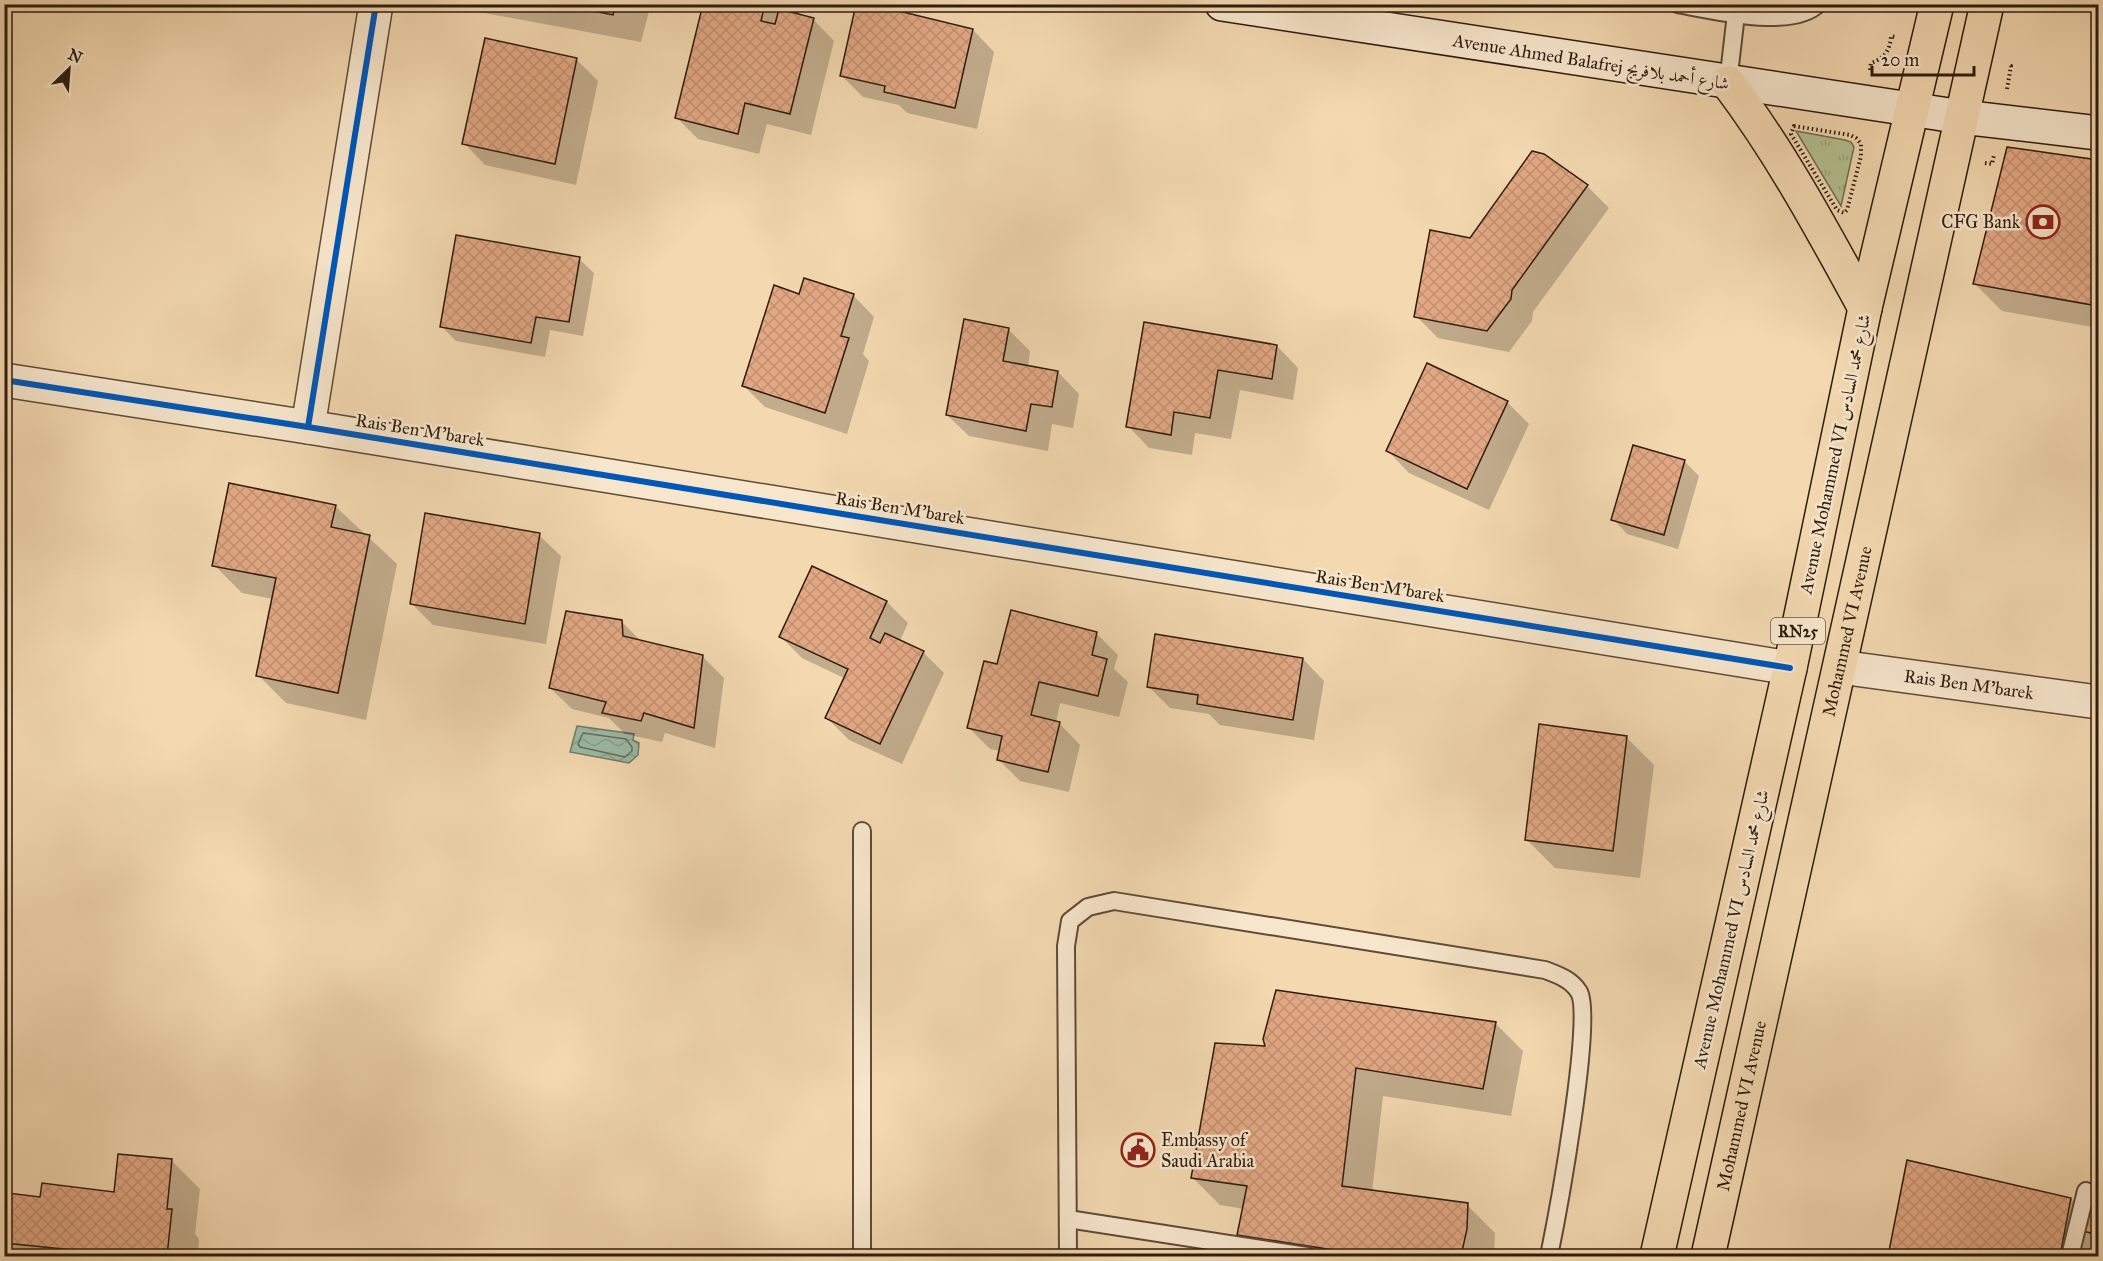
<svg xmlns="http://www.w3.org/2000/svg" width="2103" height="1261" font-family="'IM FELL Great Primer',Amiri,serif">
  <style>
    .grass { fill: url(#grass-tufts); stroke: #716e50; stroke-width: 1.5 }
    .water { fill: url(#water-waves); stroke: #707b6a; stroke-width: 1.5 }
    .shadow { fill: #0003 }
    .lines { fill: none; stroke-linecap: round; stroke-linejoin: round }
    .shore { stroke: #656c5b; stroke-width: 1.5 }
    .building { fill: url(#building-cross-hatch); stroke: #2e1c0f; stroke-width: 1.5 }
    .service-casing { stroke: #5f4b37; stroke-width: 20 }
    .minor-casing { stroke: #5f4b37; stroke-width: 36 }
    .secondary-casing { stroke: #2e1c0f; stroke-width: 36 }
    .primary-casing { stroke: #2e1c0f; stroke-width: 36 }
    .path { stroke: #2e1c0f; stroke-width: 4; stroke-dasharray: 1.5 3; stroke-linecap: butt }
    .service { stroke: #f7e6cc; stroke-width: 16 }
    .minor { stroke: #f7e6cc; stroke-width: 33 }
    .secondary { stroke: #f7e6cc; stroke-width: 33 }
    .primary { stroke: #f3d8b0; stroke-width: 33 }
    .cycleway-casing { stroke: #f7e6cc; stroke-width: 10 }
    .cycleway { stroke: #0057b8; stroke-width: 6 }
    .labels { text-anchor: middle; stroke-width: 5; stroke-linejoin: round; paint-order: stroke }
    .shield { fill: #f7e6cc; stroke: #6a5948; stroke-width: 1.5 }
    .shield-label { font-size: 16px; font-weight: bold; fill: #2e1c0f }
    .street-label { font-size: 18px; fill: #2e1c0f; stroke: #f7e6cc }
    .poi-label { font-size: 18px; fill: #2e1c0f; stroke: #f7e6cc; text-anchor: end }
  </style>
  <defs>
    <pattern id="grass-tufts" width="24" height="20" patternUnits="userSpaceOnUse" patternTransform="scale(1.5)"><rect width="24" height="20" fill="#b4c090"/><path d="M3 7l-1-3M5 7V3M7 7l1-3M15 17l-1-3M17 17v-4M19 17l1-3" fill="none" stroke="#9ba47b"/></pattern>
    <pattern id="water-waves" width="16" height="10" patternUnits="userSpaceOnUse" patternTransform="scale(1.5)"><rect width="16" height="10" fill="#9cbba7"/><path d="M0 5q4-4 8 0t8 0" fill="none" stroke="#87a08f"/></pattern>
    <pattern id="building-cross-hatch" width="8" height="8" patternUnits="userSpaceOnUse" patternTransform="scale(1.5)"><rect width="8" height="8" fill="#e2a884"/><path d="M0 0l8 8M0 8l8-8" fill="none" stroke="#c29071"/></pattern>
  </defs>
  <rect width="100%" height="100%" fill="#f3d8b0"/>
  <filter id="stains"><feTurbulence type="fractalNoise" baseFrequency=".00333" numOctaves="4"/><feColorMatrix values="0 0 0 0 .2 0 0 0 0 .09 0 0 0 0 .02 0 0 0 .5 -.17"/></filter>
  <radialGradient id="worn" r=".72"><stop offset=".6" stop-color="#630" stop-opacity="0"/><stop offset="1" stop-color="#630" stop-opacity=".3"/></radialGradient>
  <polygon class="grass" points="1796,131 1845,140 1851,142 1854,147 1841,206"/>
  <polygon class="water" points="577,726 634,734 633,740 639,743 638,755 629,763 570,752"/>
  <g class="shadow">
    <polygon points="450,4 651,4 641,42 452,7"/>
    <polygon points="738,4 768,4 779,15 813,19 834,41 811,135 767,124 759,154 698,139 677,118 737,12"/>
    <polygon points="973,30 994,52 977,129 907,113 899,105 863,97 841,75"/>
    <polygon points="577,60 598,81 576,185 485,165 464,143"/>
    <polygon points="2008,149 2098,162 2098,328 2002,311 1975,284"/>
    <polygon points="1544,155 1587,186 1609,208 1533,312 1532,321 1509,352 1438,338 1416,316 1471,239"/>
    <polygon points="579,259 594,273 583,336 550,330 545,357 456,341 442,327"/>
    <polygon points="800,295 853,295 874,317 863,354 869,361 847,434 765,407 744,386"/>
    <polygon points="1145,324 1277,346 1298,368 1293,400 1240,390 1231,439 1195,433 1192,455 1149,448 1128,426"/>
    <polygon points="1009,330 1030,351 1028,367 1058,372 1079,394 1073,428 1052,424 1048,451 969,436 947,415"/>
    <polygon points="1507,402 1529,424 1489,510 1409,473 1388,451"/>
    <polygon points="1684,461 1699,476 1678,549 1627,534 1613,519"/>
    <polygon points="335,506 397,564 366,720 286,703 258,675 273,599 242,593 214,565"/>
    <polygon points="539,535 561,556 546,644 433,625 411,603"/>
    <polygon points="887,602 908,623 900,641 923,652 944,673 902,764 849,740 827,718 846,679 802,658 781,637"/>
    <polygon points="621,621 642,642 702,656 724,678 715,748 665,733 662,742 625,734 609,718 572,709 550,688"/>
    <polygon points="1096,633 1118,655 1114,669 1128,682 1119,717 1060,703 1056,723 1059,723 1080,745 1069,792 1020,781 998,759 1000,751 990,749 969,728 999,666"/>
    <polygon points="1303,659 1324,681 1314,740 1220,725 1209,714 1170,708 1148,686"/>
    <polygon points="1626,737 1654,765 1640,878 1555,868 1527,840"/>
    <polygon points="1495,1023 1523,1051 1511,1116 1383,1096 1372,1192 1467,1205 1495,1233 1494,1256 1261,1256 1239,1234 1244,1209 1220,1205 1192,1177 1266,1047"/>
    <polygon points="172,1161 200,1189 195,1234 199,1239 198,1256 18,1256 4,1243 42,1198 115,1193"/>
    <polygon points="1909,1161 2071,1199 2088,1217 2098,1179 2098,1244 2096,1242 2093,1256 1890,1256"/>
  </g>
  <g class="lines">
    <polygon class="shore" points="583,733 626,739 632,747 632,751 625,757 580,747 578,744"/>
  </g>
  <g class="building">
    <polygon points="558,4 616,4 613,15"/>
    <polygon points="703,4 712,4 735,10 737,4 765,4 761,21 775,24 779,9 814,18 790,114 745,103 738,134 675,118"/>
    <polygon points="856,4 870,4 973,29 955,108 884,92 885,86 840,76"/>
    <polygon points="485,38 577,58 555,164 462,144"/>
    <polygon points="2007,147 2098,160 2098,306 1973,284"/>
    <polygon points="1532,151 1544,154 1588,185 1512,290 1511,299 1487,331 1414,317 1430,230 1470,238"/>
    <polygon points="456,235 580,257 569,322 536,317 531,343 440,327"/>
    <polygon points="804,278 854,294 841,336 849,338 825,413 742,386 774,285 799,294"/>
    <polygon points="964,319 1009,328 1003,361 1058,371 1052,407 1031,404 1026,431 946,415"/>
    <polygon points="1144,322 1277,345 1272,379 1218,370 1210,418 1174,412 1171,435 1126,427"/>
    <polygon points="1427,363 1508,401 1467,489 1386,451"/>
    <polygon points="2098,374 2098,401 2093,400"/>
    <polygon points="1633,445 1685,460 1664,535 1611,520"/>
    <polygon points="229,483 336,505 331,527 370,535 338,693 256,676 276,578 212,566"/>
    <polygon points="425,513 540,533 525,624 410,604"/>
    <polygon points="812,566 887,601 870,638 880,643 885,633 924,651 880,744 825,718 848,669 779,637"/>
    <polygon points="1011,610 1097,632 1092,655 1107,659 1098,696 1039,682 1031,715 1060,722 1048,772 997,760 1002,736 967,728 984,661 997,664"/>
    <polygon points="566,611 622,620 623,636 703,655 694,728 644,713 641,721 602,713 606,702 549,688"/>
    <polygon points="1155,634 1303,658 1293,720 1197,704 1198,695 1147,687"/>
    <polygon points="1539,724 1627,736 1613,851 1525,840"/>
    <polygon points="1276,990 1496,1022 1483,1089 1356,1068 1342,1186 1468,1203 1467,1229 1461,1256 1372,1256 1237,1235 1247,1186 1191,1178 1215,1043 1265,1046 1263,1039"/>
    <polygon points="118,1154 172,1159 167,1209 172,1209 167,1256 83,1256 83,1251 4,1243 8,1193 40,1197 42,1183 114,1192"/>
    <polygon points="1907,1160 2071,1198 2060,1256 1888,1256"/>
    <polygon points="2098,1175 2098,1235 2083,1231"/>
  </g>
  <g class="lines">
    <g class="service-casing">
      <g id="service">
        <path d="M1677,4C1710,10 1792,30 1818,4"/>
        <polyline points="1728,83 1736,14"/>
        <polyline points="1068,1219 1307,1256"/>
        <polyline points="862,1256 862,831"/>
        <path d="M1068,1256L1066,946L1070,921L1088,907L1114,901L1545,970C1558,975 1571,979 1579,992C1594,1018 1557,1217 1549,1256"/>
        <polyline points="2070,1256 2086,1191"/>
      </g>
    </g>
    <g class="minor-casing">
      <g id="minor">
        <polyline points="4,380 308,427 1790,668"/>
        <polyline points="308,427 376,4"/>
        <path id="s1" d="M1840,667L2098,702"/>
      </g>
    </g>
    <g class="secondary-casing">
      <polyline id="secondary" points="1222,4 1962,117 2098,133"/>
    </g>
    <g class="primary-casing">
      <g id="primary">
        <path d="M1728,83C1781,153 1823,231 1865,308"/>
        <polyline points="1657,1256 1790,668 1865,308 1937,4"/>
        <path id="s2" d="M1708,1256L1987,4"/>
      </g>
    </g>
    <g class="path">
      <path d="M1870,70L1871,63C1885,58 1890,50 1891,36L1896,37"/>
      <polyline points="2007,89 2011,66 2008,65"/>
      <polygon points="1794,126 1850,135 1856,138 1861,144 1861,156 1847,210 1844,213 1837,210 1791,134"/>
      <polyline points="1985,163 1992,164 1994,155"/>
    </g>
    <use href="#service" class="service"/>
    <use href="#minor" class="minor"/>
    <use href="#secondary" class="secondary"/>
    <use href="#primary" class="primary"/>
    <g class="cycleway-casing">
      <g id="cycleway">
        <polyline points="4,380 308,427 1790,668"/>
        <polyline points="308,427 376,4"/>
      </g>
    </g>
    <use href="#cycleway" class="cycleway"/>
  </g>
  <defs>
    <g id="bank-ring" transform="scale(1.725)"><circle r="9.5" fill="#f7e6cc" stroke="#8f2418" stroke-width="1.5"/><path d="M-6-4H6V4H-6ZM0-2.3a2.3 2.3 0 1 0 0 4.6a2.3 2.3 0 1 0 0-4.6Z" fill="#8f2418"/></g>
    <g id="civic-ring" transform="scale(1.725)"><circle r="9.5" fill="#f7e6cc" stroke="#8f2418" stroke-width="1.5"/><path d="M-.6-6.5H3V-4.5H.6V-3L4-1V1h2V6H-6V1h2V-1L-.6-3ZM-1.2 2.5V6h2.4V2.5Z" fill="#8f2418"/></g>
  </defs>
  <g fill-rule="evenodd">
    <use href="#bank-ring" x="2043" y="222"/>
    <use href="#civic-ring" x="1138" y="1150"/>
  </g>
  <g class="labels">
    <rect class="shield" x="1771" y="618" width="54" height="26" rx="4.5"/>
    <g class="shield-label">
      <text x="1798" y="637">RN25</text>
    </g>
    <g class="street-label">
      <text transform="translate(1591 62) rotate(9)" y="6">Avenue Ahmed Balafrej شارع أحمد بلافريج</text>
      <text transform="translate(420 430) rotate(9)" y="6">Rais Ben M’barek</text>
      <text transform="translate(1835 454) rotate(-78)" y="6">Avenue Mohammed VI شارع محمد السادس</text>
      <text transform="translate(900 508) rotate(9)" y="6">Rais Ben M’barek</text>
      <text transform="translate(1380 586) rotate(9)" y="6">Rais Ben M’barek</text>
      <text dy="6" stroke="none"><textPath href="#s2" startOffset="640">Mohammed VI Avenue</textPath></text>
      <text dy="6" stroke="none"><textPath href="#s1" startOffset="130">Rais Ben M’barek</textPath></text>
      <text transform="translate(1731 929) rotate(-77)" y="6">Avenue Mohammed VI شارع محمد السادس</text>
      <text dy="6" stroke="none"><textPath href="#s2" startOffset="154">Mohammed VI Avenue</textPath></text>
    </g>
    <g class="poi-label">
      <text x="2020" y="228">CFG Bank</text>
      <text x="1161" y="1146" text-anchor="start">Embassy of<tspan x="1161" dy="21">Saudi Arabia</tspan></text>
    </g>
  </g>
  <rect width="2103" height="1261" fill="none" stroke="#f3d8b0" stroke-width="24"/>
  <rect x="6" y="6" width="2091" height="1249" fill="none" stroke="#2e1c0f" stroke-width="3"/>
  <rect x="12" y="12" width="2079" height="1237" fill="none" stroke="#2e1c0f" stroke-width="1.5"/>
  <g transform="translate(69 69) rotate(25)" stroke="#f7e6cc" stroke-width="4.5" paint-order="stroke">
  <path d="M0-4.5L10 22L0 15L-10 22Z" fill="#2e1c0f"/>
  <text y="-9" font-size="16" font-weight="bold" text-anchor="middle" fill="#2e1c0f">N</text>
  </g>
  <path d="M1872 66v9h102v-9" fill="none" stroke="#2e1c0f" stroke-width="3"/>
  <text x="1881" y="66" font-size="18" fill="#2e1c0f" stroke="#f7e6cc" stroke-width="4.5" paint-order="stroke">20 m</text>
  <rect width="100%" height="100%" filter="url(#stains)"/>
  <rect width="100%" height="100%" fill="url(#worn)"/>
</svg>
